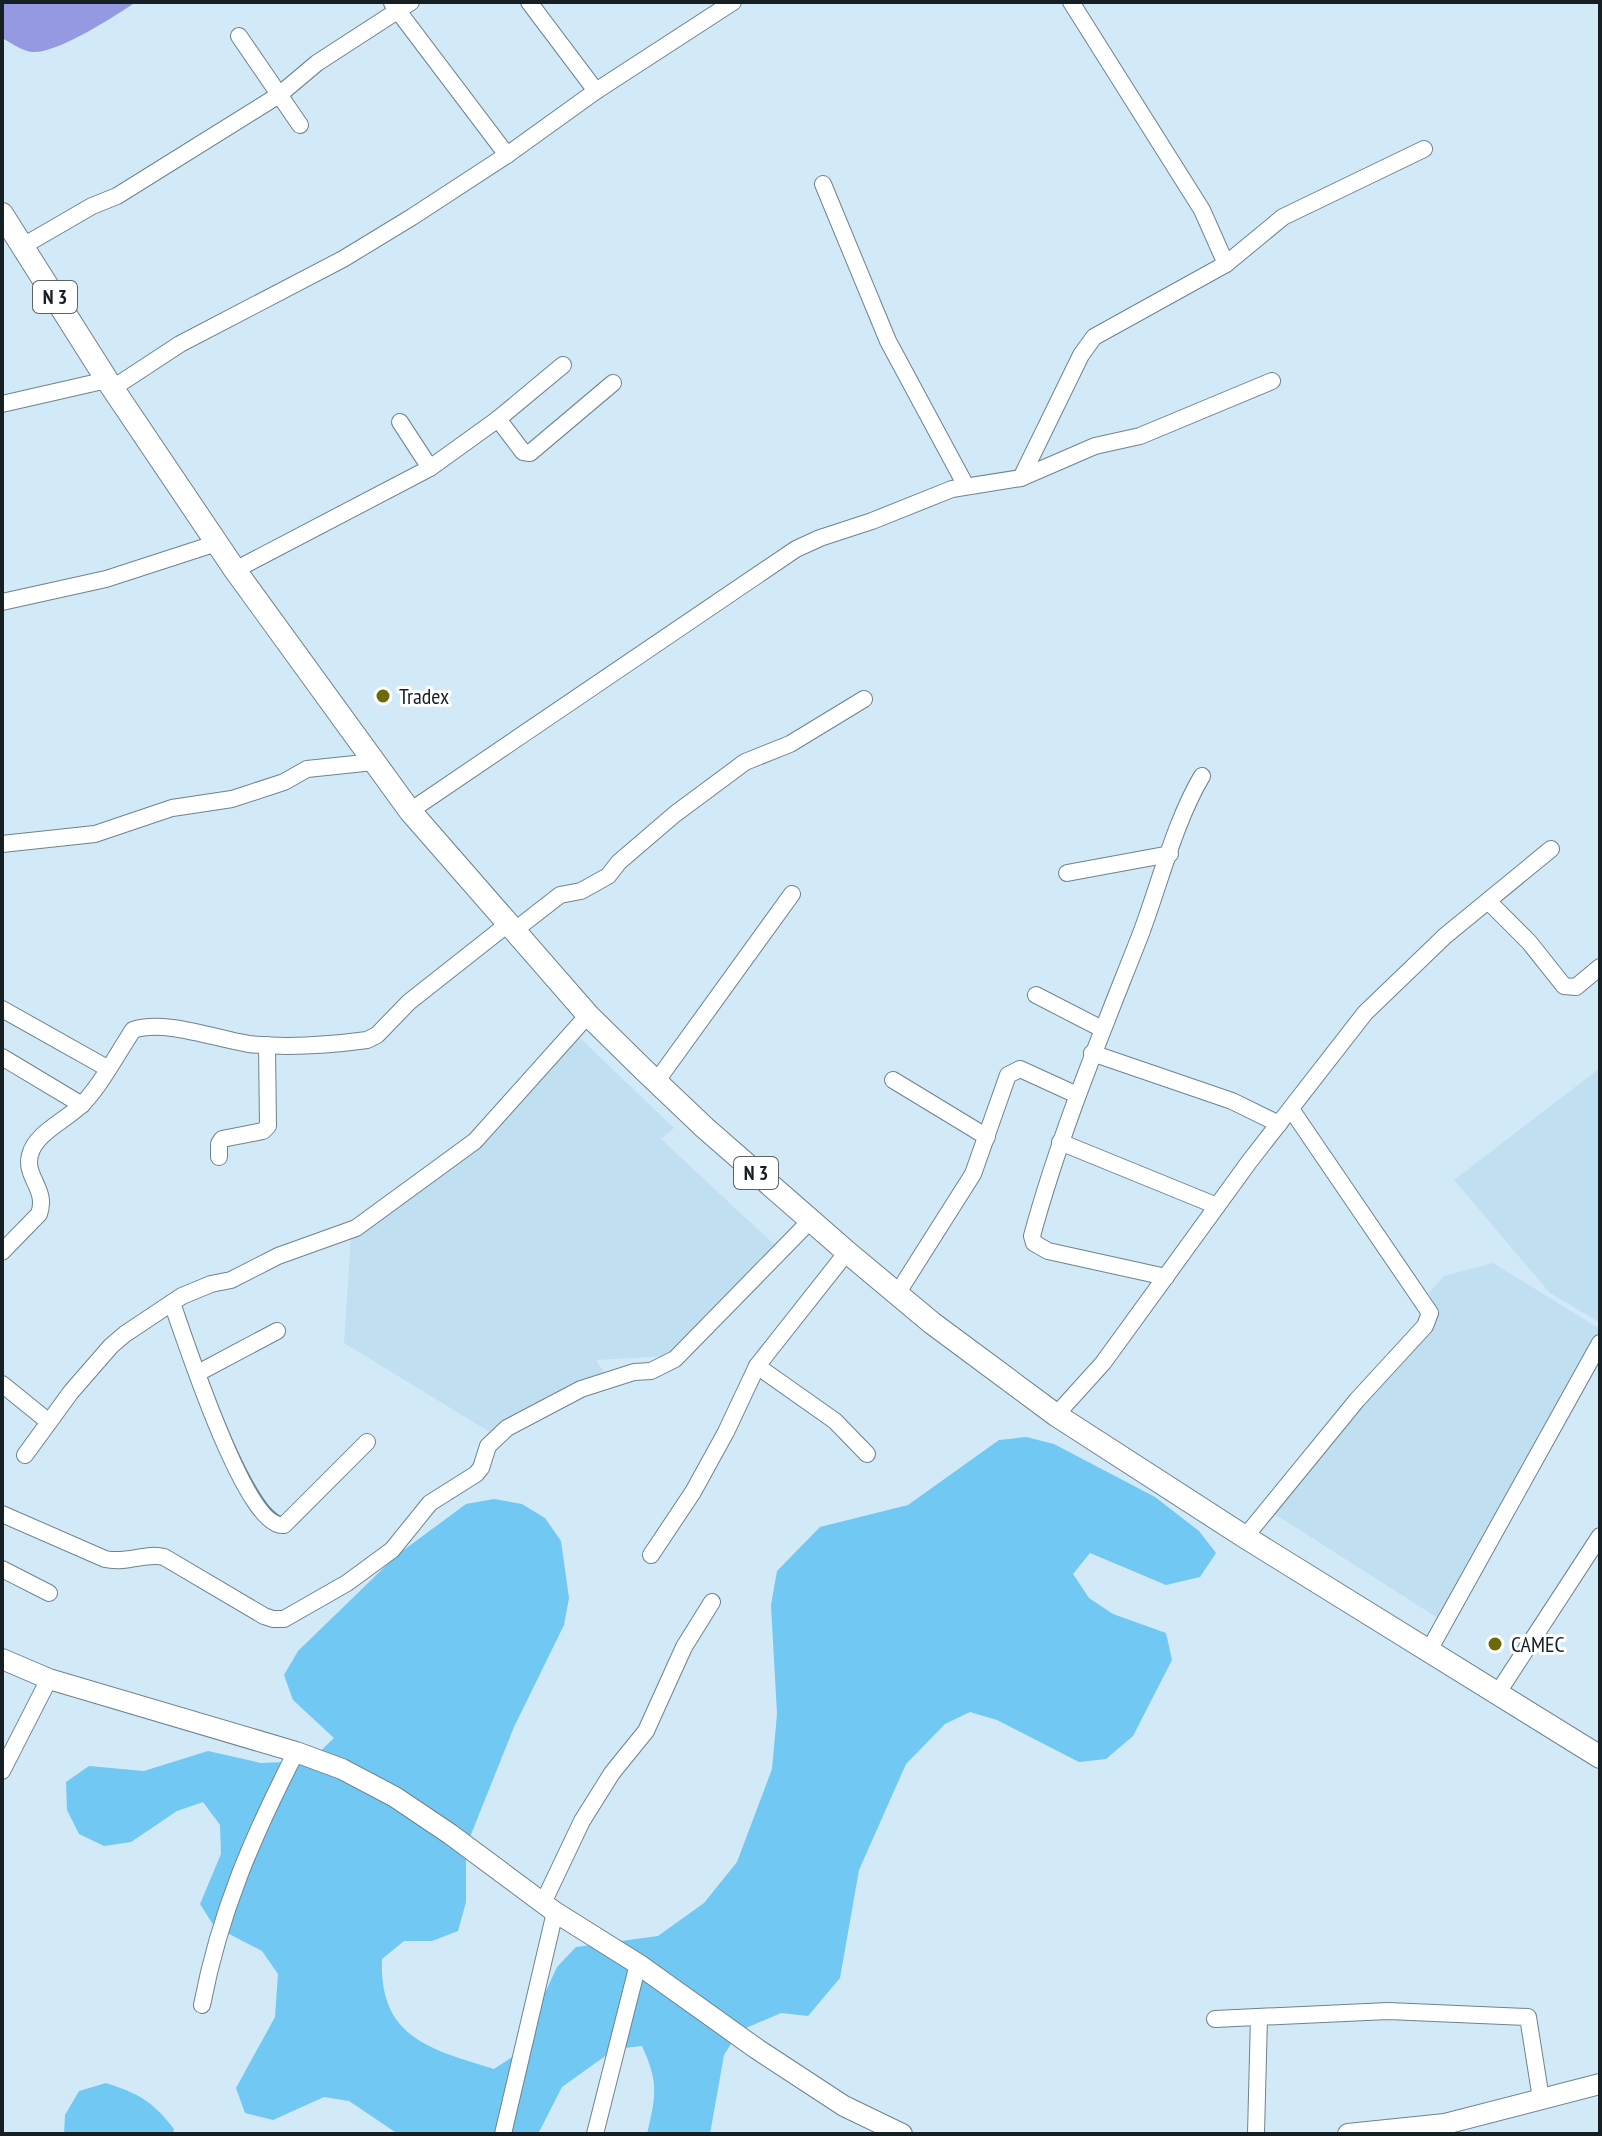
<svg xmlns="http://www.w3.org/2000/svg" width="1602" height="2136" font-family="'PT Sans Narrow',sans-serif">
  <style>
    .built { fill: #c0dff0 }
    .green { fill: #70c8f3 }
    .water { fill: #9499e1 }
    .lines { fill: none; stroke-linecap: round; stroke-linejoin: round }
    .minor-casing { stroke: #6d838e; stroke-width: 18 }
    .major-casing { stroke: #6d838e; stroke-width: 22 }
    .highway-casing { stroke: #6d838e; stroke-width: 24 }
    .minor { stroke: #fff; stroke-width: 16 }
    .major { stroke: #fff; stroke-width: 20 }
    .highway { stroke: #fff; stroke-width: 22 }
    .poi-dot { fill: #6c6a07; stroke: #fff; stroke-width: 3 }
    .labels { text-anchor: middle; stroke-width: 6; stroke-linejoin: round; paint-order: stroke }
    .shield { fill: #fff; stroke: #5c6266; stroke-width: 2 }
    .shield-label { font-size: 20px; font-weight: bold; fill: #161f24 }
    .poi-label { font-size: 22px; fill: #161f24; stroke: #fff; text-anchor: start }
  </style>
  <rect width="100%" height="100%" fill="#d2eaf7"/>
  <g class="built">
    <polygon points="576,1034 674,1128 661,1139 777,1247 670,1356 596,1360 605,1374 493,1434 344,1343 351,1236 492,1133"/>
    <polygon points="1600,1068 1600,1321 1599,1322 1550,1293 1454,1180"/>
    <polygon points="1493,1263 1600,1329 1600,1332 1444,1622 1273,1513 1438,1317 1429,1293 1444,1276"/>
  </g>
  <g class="green">
    <path d="M1026,1437L1054,1444L1155,1497L1199,1531L1216,1553L1200,1577L1166,1585L1090,1553L1073,1574L1089,1598L1113,1614L1166,1633L1172,1660L1133,1736L1106,1759L1079,1762L997,1720L970,1712L945,1724L906,1764L859,1870L840,1978L808,2016L781,2013L739,2031L724,2055L710,2134H647C656,2095 659,2083 642,2046L615,2049L562,2087L538,2134H398L349,2101L324,2097L273,2120L245,2113L236,2088L275,2017L278,1974L262,1951L214,1926L200,1904L221,1854L220,1825L203,1802L177,1811L131,1842L104,1846L79,1834L67,1810L66,1782L89,1766L144,1771L208,1751L261,1763L310,1761L334,1738L293,1700L284,1675L298,1651L397,1555L466,1504L494,1499L522,1504L545,1518L561,1541L569,1598L564,1625L514,1727L466,1847V1902L458,1931L432,1941H404L382,1959C379,2038 430,2049 494,2069L517,2054L557,1967L576,1947L658,1936L704,1903L737,1862L772,1769L777,1714L771,1605L777,1571L820,1527L908,1505L999,1440Z"/>
    <path d="M106,2083C140,2094 152,2101 174,2129L173,2134H64L65,2115L79,2091Z"/>
  </g>
  <path class="water" d="M2,2H136C115,16 57,54 32,52C22,51 10,42 2,38Z"/>
  <g class="lines">
    <g class="minor-casing">
      <g id="minor">
        <polyline points="529,2 596,91"/>
        <polyline points="1071,2 1202,210 1226,264"/>
        <polyline points="392,3 507,155"/>
        <polyline points="239,36 300,125"/>
        <polyline points="823,184 888,341 966,486"/>
        <polyline points="23,246 92,206 117,196 279,95 317,63 411,2"/>
        <polyline points="113,388 180,344 343,259 412,217 507,155 596,91 733,2"/>
        <polyline points="2,404 107,380"/>
        <polyline points="498,419 523,452 530,453 613,383"/>
        <polyline points="400,422 430,468"/>
        <polyline points="1021,478 1081,355 1094,337 1226,264 1283,217 1424,149"/>
        <polyline points="235,570 430,468 498,419 563,365"/>
        <polyline points="2,602 106,579 217,543"/>
        <polyline points="410,811 796,549 820,538 872,521 952,489 1021,478 1095,446 1140,436 1272,381"/>
        <polyline points="2,844 95,834 172,808 232,799 284,782 307,769 374,762"/>
        <polyline points="1067,873 1170,854"/>
        <polyline points="1488,901 1529,942 1564,986 1576,987 1600,967"/>
        <polyline points="515,930 560,895 581,891 608,876 619,862 675,814 745,762 790,744 864,699"/>
        <polyline points="1036,995 1102,1029"/>
        <polyline points="2,1009 107,1068"/>
        <polyline points="1092,1053 1232,1101 1279,1124"/>
        <polyline points="2,1057 82,1105"/>
        <polyline points="893,1080 987,1137"/>
        <polyline points="656,1082 792,894"/>
        <polyline points="1060,1142 1217,1206"/>
        <polyline points="219,1157 219,1144 222,1139 263,1131 268,1126 267,1045"/>
        <path d="M2,1252L39,1214C48,1189 24,1177 30,1155C35,1134 64,1121 79,1107C97,1092 119,1051 133,1030C164,1019 216,1039 249,1044C287,1048 330,1045 367,1040L377,1035L409,1002L509,923"/>
        <path d="M1166,1277L1048,1251L1034,1243L1032,1236C1060,1133 1101,1035 1140,936C1159,886 1175,821 1202,776"/>
        <polyline points="897,1294 973,1174 1008,1075 1020,1069 1077,1095"/>
        <path d="M172,1303C185,1339 246,1530 284,1525L367,1442"/>
        <polyline points="757,1366 835,1421 867,1454"/>
        <polyline points="198,1373 277,1331"/>
        <polyline points="2,1384 49,1422"/>
        <polyline points="1056,1415 1103,1363 1249,1162 1365,1013 1445,936 1551,849"/>
        <polyline points="25,1455 71,1392 111,1346 125,1334 182,1296 211,1284 231,1280 278,1256 356,1228 475,1141 588,1015"/>
        <path d="M2,1514L105,1559C128,1564 146,1552 164,1557L264,1616L273,1619H284L347,1583L392,1550L430,1503L476,1474L481,1468L488,1446L507,1428L581,1389L634,1372L651,1371L675,1359L810,1221"/>
        <polyline points="1245,1537 1357,1400 1425,1326 1430,1313 1291,1109"/>
        <polyline points="651,1555 693,1492 726,1432 757,1366 847,1252"/>
        <polyline points="2,1569 49,1593"/>
        <polyline points="1428,1652 1600,1343"/>
        <polyline points="1497,1694 1600,1536"/>
        <polyline points="2,1771 49,1679"/>
        <polyline points="543,1903 582,1821 612,1773 646,1731 684,1647 712,1602"/>
        <path d="M202,2005C220,1911 253,1836 296,1752"/>
        <polyline points="1215,2019 1388,2011 1528,2017 1541,2099"/>
        <polyline points="503,2134 555,1912"/>
        <polyline points="595,2134 638,1964"/>
        <polyline points="1256,2134 1259,2017"/>
      </g>
    </g>
    <g class="major-casing">
      <g id="major">
        <polyline points="2,1659 49,1679 296,1752 342,1769 395,1797 450,1834 555,1912 638,1964 757,2049 844,2106 902,2134"/>
        <polyline points="1348,2134 1445,2124 1600,2084"/>
      </g>
    </g>
    <g class="highway-casing">
      <polyline id="highway" points="2,214 107,380 235,570 410,811 588,1015 644,1070 705,1128 847,1252 932,1323 1056,1415 1245,1537 1600,1757"/>
    </g>
    <use href="#minor" class="minor"/>
    <use href="#major" class="major"/>
    <use href="#highway" class="highway"/>
  </g>
  <g class="poi-dot">
    <circle cx="383" cy="696" r="8"/>
    <circle cx="1495" cy="1644" r="8"/>
  </g>
  <g class="labels">
    <g class="shield">
      <rect x="33" y="281" width="44" height="32" rx="6"/>
      <rect x="734" y="1157" width="44" height="32" rx="6"/>
    </g>
    <g class="shield-label">
      <text x="55" y="304">N 3</text>
      <text x="756" y="1180">N 3</text>
    </g>
    <g class="poi-label">
      <text x="399" y="704">Tradex</text>
      <text x="1511" y="1652">CAMEC</text>
    </g>
  </g>
  <rect width="1602" height="2136" fill="none" stroke="#161f24" stroke-width="8"/>
</svg>
